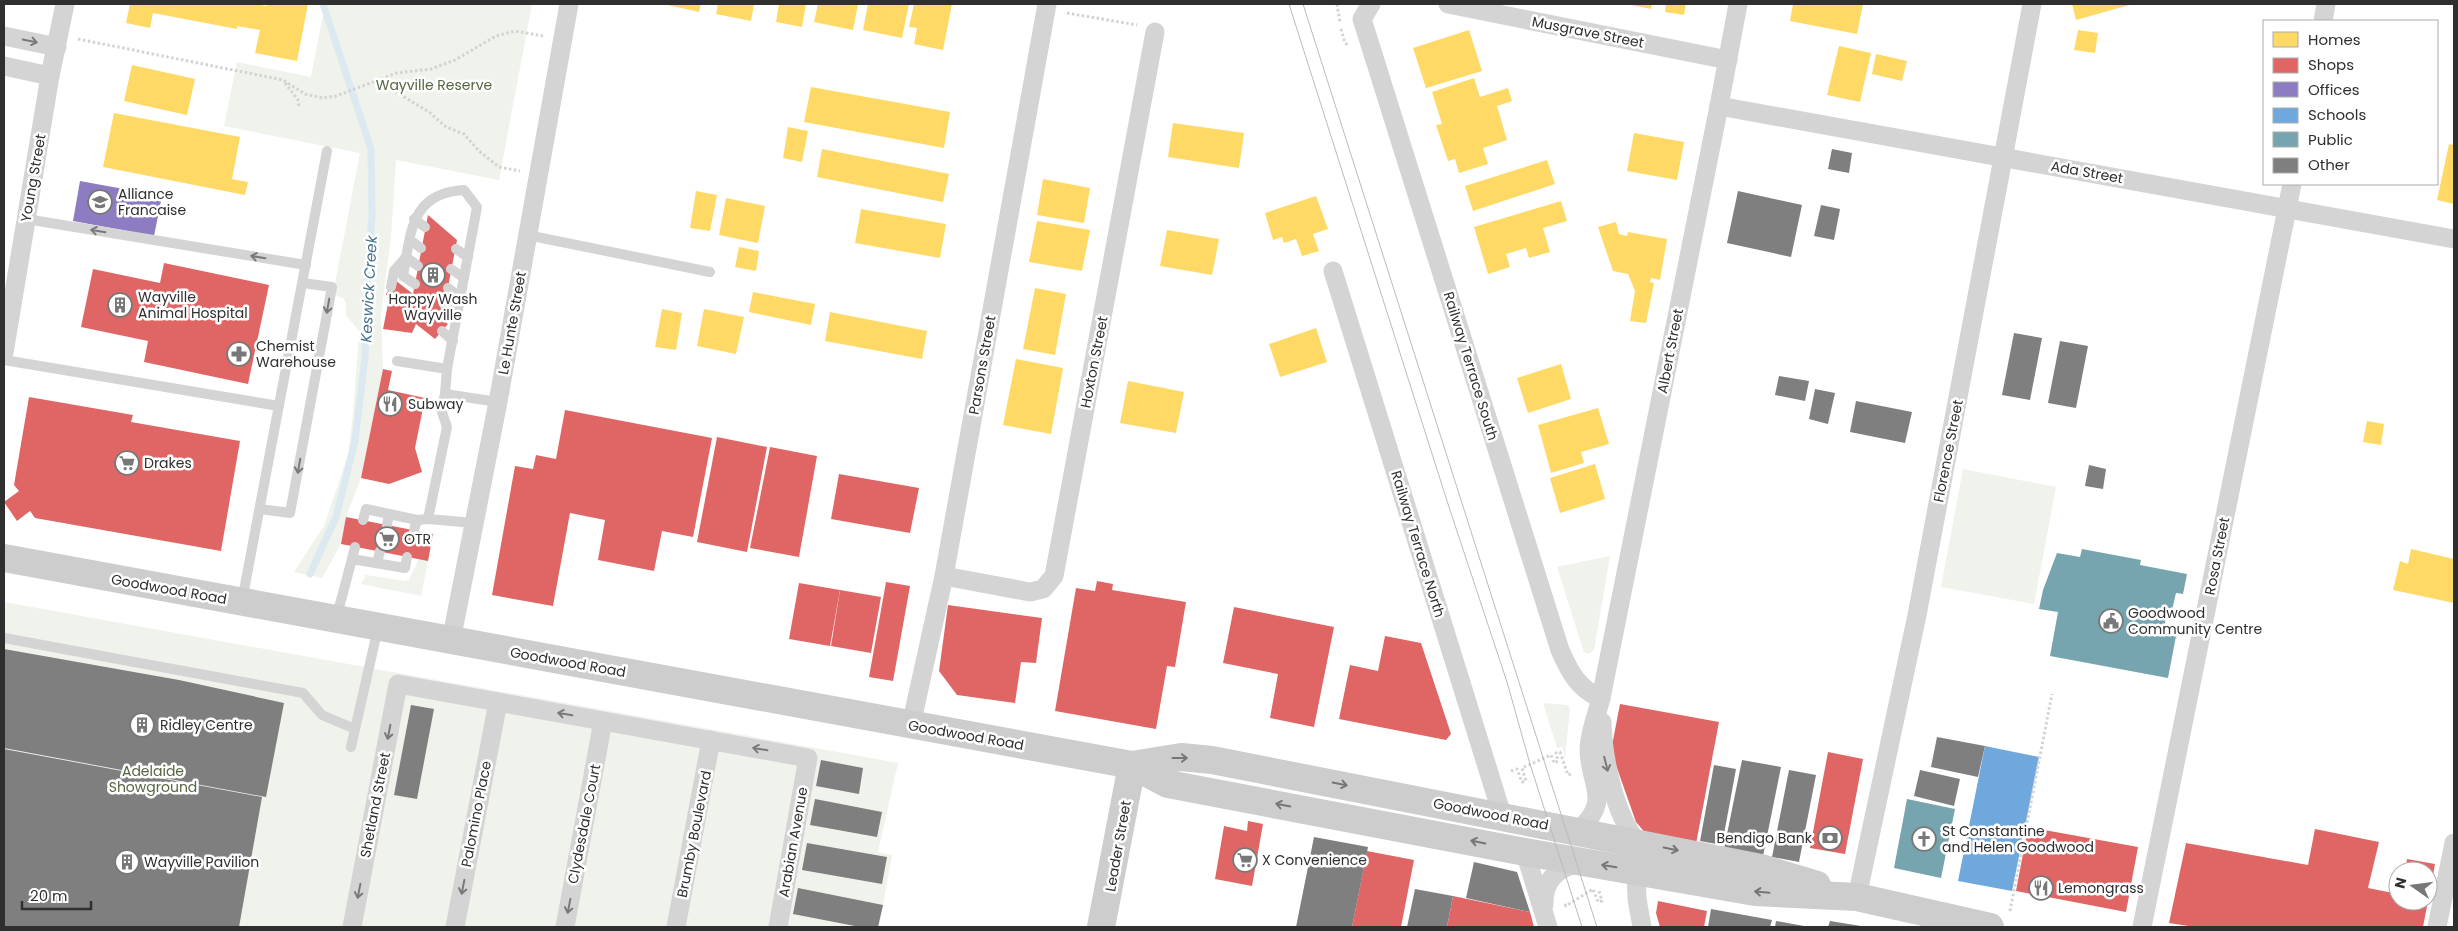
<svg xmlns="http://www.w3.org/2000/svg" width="2458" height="931" font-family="Poppins,sans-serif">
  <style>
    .green { fill: #f0f2ec }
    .homes { fill: #ffd966 }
    .shops { fill: #e06666 }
    .offices { fill: #8e7cc3 }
    .schools { fill: #6fa8dc }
    .public { fill: #76a5af }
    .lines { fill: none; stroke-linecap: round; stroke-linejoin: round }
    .stream { stroke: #dce9f0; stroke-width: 7 }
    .building { fill: #7f7f7f }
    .path { stroke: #d3d3d3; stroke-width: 3; stroke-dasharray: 2.5 2.5; stroke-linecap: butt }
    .lane { stroke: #d4d4d4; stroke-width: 10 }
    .street { stroke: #d4d4d4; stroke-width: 19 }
    .secondary { stroke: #cdcdcd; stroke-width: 28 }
    .tram { stroke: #bbb; stroke-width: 1 }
    .oneway { stroke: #797979 }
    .oneway2 { stroke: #767676 }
    .labels { text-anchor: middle; stroke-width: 5; stroke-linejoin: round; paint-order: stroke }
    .street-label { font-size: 14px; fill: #2f2f2f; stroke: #fff }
    .park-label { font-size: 14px; fill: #546741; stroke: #fff }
    .poi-label { font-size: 14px; fill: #2f2f2f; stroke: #fff; text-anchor: start }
    .water-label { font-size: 15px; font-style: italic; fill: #45718a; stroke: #fff }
  </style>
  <rect width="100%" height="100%" fill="#fff"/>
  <g class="green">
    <polygon points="325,4 532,4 499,180 396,160 391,237 381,314 383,369 361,478 346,517 341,544 322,578 294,572 324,526 348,455 353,414 359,331 346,315 346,303 343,298 333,294 360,153 224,126 237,62 311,77"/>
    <polygon points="1963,469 2056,487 2034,604 1941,587"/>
    <polygon points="1610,556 1594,650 1589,654 1584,652 1582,646 1557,567"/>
    <polygon points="419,559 428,561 421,596 361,584 366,575 405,581 409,580"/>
    <polygon points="4,602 898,763 878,852 892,855 879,927 4,927"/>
    <polygon points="1543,703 1568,705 1570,709 1565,758 1562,747 1557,748"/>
  </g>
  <g class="homes">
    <polygon points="130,4 256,4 267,6 267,4 308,4 297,61 255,53 260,30 237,26 237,29 153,13 150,28 126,23"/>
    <polygon points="663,4 701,4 699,12"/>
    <polygon points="718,4 754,4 751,21 716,14"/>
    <polygon points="779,4 806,4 802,27 776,22"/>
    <polygon points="818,4 858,4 853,30 814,22"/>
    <polygon points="868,4 909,4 902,38 863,30"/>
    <polygon points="914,4 952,4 943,50 914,44 917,28 909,27"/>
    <polygon points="1626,4 1652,4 1651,9"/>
    <polygon points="1666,4 1686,4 1684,15 1665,12"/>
    <polygon points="1793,4 1863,4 1857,34 1790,21"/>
    <polygon points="2072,4 2133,4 2076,20"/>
    <polygon points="1469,30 1482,71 1426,88 1413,48"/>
    <polygon points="2078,30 2098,33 2095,53 2074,50"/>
    <polygon points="1839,46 1871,53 1860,102 1827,95"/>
    <polygon points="1876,54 1907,61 1902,81 1872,74"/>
    <polygon points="132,65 195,79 187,115 124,101"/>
    <polygon points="1474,78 1480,97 1508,88 1512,101 1497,106 1507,140 1483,148 1488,164 1459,173 1455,159 1448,161 1436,125 1442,124 1432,92"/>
    <polygon points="811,87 950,112 944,148 804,122"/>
    <polygon points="114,113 240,137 232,179 248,182 245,195 103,167"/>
    <polygon points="1173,123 1244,133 1239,168 1168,157"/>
    <polygon points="788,127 808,131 802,162 783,158"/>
    <polygon points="1634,133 1684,142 1677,180 1627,171"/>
    <polygon points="2449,144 2454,145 2454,204 2437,200"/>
    <polygon points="822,149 949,174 943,202 817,177"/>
    <polygon points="1547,160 1555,184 1473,211 1465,186"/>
    <polygon points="1043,179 1090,188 1084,223 1037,215"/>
    <polygon points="696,191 717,195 710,231 690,228"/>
    <polygon points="1316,196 1328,229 1313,234 1319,251 1302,256 1296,239 1284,243 1282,237 1273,240 1265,213"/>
    <polygon points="726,198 765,206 758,243 719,235"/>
    <polygon points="1561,201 1567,221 1543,228 1550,252 1529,258 1526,248 1506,254 1510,267 1488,274 1474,227"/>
    <polygon points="861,209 946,224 940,258 855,243"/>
    <polygon points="1037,221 1090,230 1082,271 1029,262"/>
    <polygon points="1616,222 1619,234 1627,236 1628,232 1667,239 1660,280 1651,278 1650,282 1654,283 1646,323 1630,321 1635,291 1628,274 1613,271 1598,227"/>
    <polygon points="1167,230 1219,239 1212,275 1160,266"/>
    <polygon points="739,247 759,251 756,271 735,267"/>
    <polygon points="1035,288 1066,294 1055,355 1023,349"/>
    <polygon points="753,292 815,304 811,325 749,312"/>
    <polygon points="662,309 682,313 676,350 655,347"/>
    <polygon points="704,309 744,317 736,354 697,346"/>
    <polygon points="830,312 927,331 922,359 825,341"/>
    <polygon points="1316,328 1327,362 1280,377 1269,344"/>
    <polygon points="1016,359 1063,368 1051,434 1003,425"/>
    <polygon points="1561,364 1571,399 1528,413 1517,378"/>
    <polygon points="1128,381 1184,392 1176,433 1120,423"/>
    <polygon points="1598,408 1609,444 1581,452 1584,463 1551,473 1538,425"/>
    <polygon points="2367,421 2384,424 2381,445 2363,442"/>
    <polygon points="1595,464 1605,499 1560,513 1550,478"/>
    <polygon points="2411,549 2454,559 2454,603 2393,590 2400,561 2408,564"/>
  </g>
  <g class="shops">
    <polygon points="428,215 457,240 442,319 448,324 435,339 416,324 412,333 383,329 389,299 386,294 395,280 413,294"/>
    <polygon points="164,263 269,285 248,384 144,362 148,341 81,327 93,269 160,283"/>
    <polygon points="383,369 392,371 388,390 425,398 415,448 422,472 389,484 361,478"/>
    <polygon points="29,397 133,415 131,422 240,441 221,551 35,518 30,511 17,521 4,502 19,491 14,485"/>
    <polygon points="565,410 712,438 693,537 662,531 654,571 598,560 605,520 570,513 553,606 492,595 515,466 533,469 536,455 556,459"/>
    <polygon points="717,437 767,447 747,552 697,542"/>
    <polygon points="770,447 817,456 799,557 750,548"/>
    <polygon points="839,474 919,488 910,533 831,519"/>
    <polygon points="346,517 433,534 428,561 341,544"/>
    <polygon points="1097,581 1113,584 1112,590 1186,602 1175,667 1167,666 1156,729 1055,711 1076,588 1095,591"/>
    <polygon points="886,582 910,586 893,681 869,677"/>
    <polygon points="799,583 840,590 830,646 789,639"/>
    <polygon points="840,590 881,597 871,653 831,646"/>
    <polygon points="948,605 1042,618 1036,663 1021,662 1015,703 957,695 939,671"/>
    <polygon points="1234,607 1334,627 1314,727 1270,718 1278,674 1223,663"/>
    <polygon points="1385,636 1421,643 1451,734 1446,740 1339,719 1350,665 1378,671"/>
    <polygon points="1620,704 1719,722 1696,844 1647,835 1636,822 1611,751"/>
    <polygon points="1828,752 1863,759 1845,854 1810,848"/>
    <polygon points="1248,821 1263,824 1252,886 1215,879 1224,826 1247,831"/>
    <polygon points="2028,827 2138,847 2126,912 2016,891"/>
    <polygon points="2315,829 2379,842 2368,888 2398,894 2398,901 2428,901 2423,927 2195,927 2169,923 2186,843 2308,865"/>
    <polygon points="1367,851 1414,860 1401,927 1352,927"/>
    <polygon points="2407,859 2435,864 2429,898 2428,871 2405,871"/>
    <polygon points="1453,896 1530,912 1534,927 1447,927"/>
    <polygon points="1658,901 1707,911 1704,927 1660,927 1656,913"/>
  </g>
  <polygon class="offices" points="80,181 162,196 154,236 73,221"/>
  <polygon class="schools" points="1985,746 2039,757 2012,891 1958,881"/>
  <g class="public">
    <polygon points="2082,549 2141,560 2140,565 2187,574 2183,594 2176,593 2172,610 2167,610 2164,629 2177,631 2168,678 2050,656 2058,612 2039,609 2043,590 2057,553 2080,557"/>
    <polygon points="1907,799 1955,809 1941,878 1894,868"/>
  </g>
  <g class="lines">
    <polyline class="stream" points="310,574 336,517 355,441 365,357 367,283 372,216 371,149 323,4"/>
  </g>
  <g class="building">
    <polygon points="1832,149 1852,153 1849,173 1828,169"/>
    <polygon points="1738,191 1802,205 1791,257 1727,243"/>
    <polygon points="1821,205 1840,209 1834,240 1814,236"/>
    <polygon points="2014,333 2042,338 2030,400 2002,395"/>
    <polygon points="2060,341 2088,346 2076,408 2048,403"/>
    <polygon points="1779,376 1809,381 1805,401 1775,395"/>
    <polygon points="1815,389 1835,393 1828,424 1809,419"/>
    <polygon points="1856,401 1912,412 1905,443 1850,432"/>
    <polygon points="2089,465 2106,469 2103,489 2085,486"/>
    <polygon points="4,649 179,680 284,703 266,797 4,748"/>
    <polygon points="411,705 434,709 417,799 394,795"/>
    <polygon points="1937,737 1985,746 1978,777 1931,767"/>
    <polygon points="4,749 262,797 239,927 4,927"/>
    <polygon points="821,760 863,768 859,794 816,786"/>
    <polygon points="1742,760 1781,767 1763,856 1724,849"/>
    <polygon points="1714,765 1736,769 1722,845 1700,841"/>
    <polygon points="1789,770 1816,775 1799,862 1772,857"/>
    <polygon points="1920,770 1960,779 1954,806 1914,796"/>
    <polygon points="815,799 882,812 877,837 810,825"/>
    <polygon points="1314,837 1368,847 1352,927 1296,927"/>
    <polygon points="807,843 887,857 882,884 802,870"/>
    <polygon points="1474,862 1517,872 1530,912 1466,898"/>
    <polygon points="798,888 883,905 878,927 860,927 793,914"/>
    <polygon points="1415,889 1453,896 1447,927 1407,927"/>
    <polygon points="1711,909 1772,920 1770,927 1708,927"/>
    <polygon points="1776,921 1804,926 1804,927 1775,927"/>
    <polygon points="1830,921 1861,926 1861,927 1828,927"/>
  </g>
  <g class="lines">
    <g class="path">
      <polyline points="1337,4 1340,22"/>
      <polyline points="1067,13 1137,25"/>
      <polyline points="1341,29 1345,43 1348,45"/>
      <polyline points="78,39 283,80 305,94 322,98 336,96 397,73 431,69 455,60 496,36 515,31 543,36"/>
      <polyline points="378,81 429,112 446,127 464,134 479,151 499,167 520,171"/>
      <polyline points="285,83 298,100 299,106"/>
      <polyline points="1511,771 1517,769 1522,782 1526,781 1522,768 1551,755 1554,763 1558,761 1556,753 1560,752 1568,775 1571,774"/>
      <polyline points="1565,904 1566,906 1593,889 1598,902 1602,901 1599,891"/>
      <polyline points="2010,911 2052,694"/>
    </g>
    <g class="lane">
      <polyline points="26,219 306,265"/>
      <polyline points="414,219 425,227"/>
      <polyline points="527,235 710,272"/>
      <polyline points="410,240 421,248"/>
      <polyline points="456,249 468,257"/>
      <polyline points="451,269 464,278"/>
      <path d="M415,284L403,276C411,233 410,193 464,190L477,207L447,369"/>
      <polyline points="391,287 394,271 406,257 418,266"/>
      <polyline points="448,288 461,298"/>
      <polyline points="445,306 458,316"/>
      <polyline points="442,331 453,341"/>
      <polyline points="4,360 279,406"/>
      <polyline points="397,361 447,369 445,394"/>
      <polyline points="260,509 290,513 332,287 303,283"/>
      <polyline points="428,519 447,427 441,409 445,394 498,402"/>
      <polyline points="363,520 366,509 389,514"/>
      <polyline points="387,525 389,514 417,520 428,519 474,523"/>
      <polyline points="414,530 417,520"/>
      <polyline points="352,559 355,547"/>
      <polyline points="377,563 380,551"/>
      <polyline points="242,601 327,151"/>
      <polyline points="336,619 352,559 405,568 407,557"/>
      <polyline points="4,638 303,693 322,715 355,729"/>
      <polyline points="351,747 378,628"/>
    </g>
    <g class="street">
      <path d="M1371,4L1362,19L1560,650C1569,671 1579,690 1601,698"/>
      <polyline points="1448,4 1728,60"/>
      <polyline points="2323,21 2326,4"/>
      <polyline points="4,36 57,47"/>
      <polyline points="4,66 50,76"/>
      <polyline points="1719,106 2454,239"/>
      <polyline points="1333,271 1503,818"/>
      <polyline points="4,353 50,76 65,4"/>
      <polyline points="944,576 1030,592 1043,589 1054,576 1155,32"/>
      <polyline points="451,641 498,402 569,4"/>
      <path d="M1602,722C1603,759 1614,812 1637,842"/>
      <polyline points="911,725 944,576 1047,4"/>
      <path d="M1578,831C1613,799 1589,786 1589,748C1590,731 1597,714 1601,698L1719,106L1738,4"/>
      <polyline points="1525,852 1548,927"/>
      <polyline points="1636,871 1637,899 1642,927"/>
      <polyline points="1857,897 1917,615 2032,4"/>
      <path d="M1544,905C1543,881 1557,868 1580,862"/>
      <polyline points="352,927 398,684 808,758 778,927"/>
      <polyline points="455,927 498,702"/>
      <polyline points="565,927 603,721"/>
      <polyline points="676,927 711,740"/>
      <polyline points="2142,927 2292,184"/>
      <polyline points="2437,927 2454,843"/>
    </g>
    <g class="secondary">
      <polyline points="4,558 1132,765 1168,784 1525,852 1755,892 1857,897 1990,927"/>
      <polyline points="1132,765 1181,757 1212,760 1761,868 1817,885"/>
      <polyline points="1101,927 1132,765"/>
    </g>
    <g class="tram">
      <polyline points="1289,4 1448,504 1507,682 1530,764 1582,927"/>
      <polyline points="1303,4 1597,927"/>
    </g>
  </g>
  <defs><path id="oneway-shaft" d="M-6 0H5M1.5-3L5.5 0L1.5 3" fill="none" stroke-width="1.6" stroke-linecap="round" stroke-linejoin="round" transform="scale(1.25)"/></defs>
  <g class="oneway">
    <use href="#oneway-shaft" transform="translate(30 41) rotate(11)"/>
    <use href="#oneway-shaft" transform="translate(98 231) rotate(-171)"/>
    <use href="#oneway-shaft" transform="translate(258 257) rotate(-171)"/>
    <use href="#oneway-shaft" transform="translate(328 306) rotate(100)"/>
    <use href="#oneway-shaft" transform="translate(299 466) rotate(100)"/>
    <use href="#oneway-shaft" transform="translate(565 714) rotate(-170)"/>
    <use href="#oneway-shaft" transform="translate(389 732) rotate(101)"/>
    <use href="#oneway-shaft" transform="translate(760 749) rotate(-170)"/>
    <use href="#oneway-shaft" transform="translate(1606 764) rotate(76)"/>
    <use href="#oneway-shaft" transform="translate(463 887) rotate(101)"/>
    <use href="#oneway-shaft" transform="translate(359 891) rotate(101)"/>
    <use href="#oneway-shaft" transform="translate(569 906) rotate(101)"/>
  </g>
  <g class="oneway2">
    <use href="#oneway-shaft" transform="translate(1180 758)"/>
    <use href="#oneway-shaft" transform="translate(1340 784) rotate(11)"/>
    <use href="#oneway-shaft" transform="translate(1283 805) rotate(-169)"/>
    <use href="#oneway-shaft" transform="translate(1478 842) rotate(-168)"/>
    <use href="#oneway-shaft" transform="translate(1671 849) rotate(12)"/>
    <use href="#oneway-shaft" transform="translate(1609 866) rotate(-170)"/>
    <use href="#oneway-shaft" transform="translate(1762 892) rotate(-175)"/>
  </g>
  <defs>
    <g id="school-ring" transform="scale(1.25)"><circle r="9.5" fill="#fff" stroke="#787878" stroke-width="1.5"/><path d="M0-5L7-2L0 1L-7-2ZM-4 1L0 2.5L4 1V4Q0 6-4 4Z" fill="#787878"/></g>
    <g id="building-ring" transform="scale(1.25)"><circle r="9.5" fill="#fff" stroke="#787878" stroke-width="1.5"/><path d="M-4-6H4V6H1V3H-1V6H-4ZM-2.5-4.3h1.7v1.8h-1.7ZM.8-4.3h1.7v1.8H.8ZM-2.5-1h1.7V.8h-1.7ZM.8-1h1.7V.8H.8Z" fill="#787878"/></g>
    <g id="pharmacy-ring" transform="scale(1.25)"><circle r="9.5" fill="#fff" stroke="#787878" stroke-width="1.5"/><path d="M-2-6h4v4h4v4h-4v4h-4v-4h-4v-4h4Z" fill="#787878"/></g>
    <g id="restaurant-ring" transform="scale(1.25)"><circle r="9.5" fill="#fff" stroke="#787878" stroke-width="1.5"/><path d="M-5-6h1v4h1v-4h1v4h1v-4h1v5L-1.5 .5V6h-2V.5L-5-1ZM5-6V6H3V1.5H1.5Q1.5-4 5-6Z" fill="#787878"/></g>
    <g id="supermarket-ring" transform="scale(1.25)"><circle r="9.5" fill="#fff" stroke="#787878" stroke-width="1.5"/><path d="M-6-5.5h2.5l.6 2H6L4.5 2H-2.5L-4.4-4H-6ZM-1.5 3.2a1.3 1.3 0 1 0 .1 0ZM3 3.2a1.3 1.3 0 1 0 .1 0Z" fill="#787878"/></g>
    <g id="civic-ring" transform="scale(1.25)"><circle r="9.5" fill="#fff" stroke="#787878" stroke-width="1.5"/><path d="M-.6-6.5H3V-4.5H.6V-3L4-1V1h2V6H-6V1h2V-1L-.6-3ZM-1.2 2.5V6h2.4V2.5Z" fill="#787878"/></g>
    <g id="bank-ring" transform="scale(1.25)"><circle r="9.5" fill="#fff" stroke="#787878" stroke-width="1.5"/><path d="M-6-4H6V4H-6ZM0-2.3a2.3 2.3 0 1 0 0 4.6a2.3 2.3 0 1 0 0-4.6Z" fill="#787878"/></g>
    <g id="church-ring" transform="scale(1.25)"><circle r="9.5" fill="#fff" stroke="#787878" stroke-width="1.5"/><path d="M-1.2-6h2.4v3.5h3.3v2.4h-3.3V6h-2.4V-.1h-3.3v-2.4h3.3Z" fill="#787878"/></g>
  </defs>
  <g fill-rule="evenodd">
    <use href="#school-ring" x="100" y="202"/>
    <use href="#building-ring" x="433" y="275"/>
    <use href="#building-ring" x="120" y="305"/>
    <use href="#pharmacy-ring" x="239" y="354"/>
    <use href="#restaurant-ring" x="390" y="404"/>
    <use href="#supermarket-ring" x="127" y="463"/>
    <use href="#supermarket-ring" x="387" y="539"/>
    <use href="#civic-ring" x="2111" y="621"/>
    <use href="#building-ring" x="142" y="725"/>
    <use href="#bank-ring" x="1830" y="838"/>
    <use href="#church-ring" x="1924" y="839"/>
    <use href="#supermarket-ring" x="1245" y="860"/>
    <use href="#building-ring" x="127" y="862"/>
    <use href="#restaurant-ring" x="2041" y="888"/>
  </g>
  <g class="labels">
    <g class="street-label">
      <text transform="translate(1588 32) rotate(11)" y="5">Musgrave Street</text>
      <text transform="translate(2087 172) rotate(10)" y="5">Ada Street</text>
      <text transform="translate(33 178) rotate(-80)" y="5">Young Street</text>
      <text transform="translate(512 323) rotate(-80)" y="5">Le Hunte Street</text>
      <text transform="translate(1670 351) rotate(-79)" y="5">Albert Street</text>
      <text transform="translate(1094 362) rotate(-79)" y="5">Hoxton Street</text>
      <text transform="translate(982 365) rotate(-80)" y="5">Parsons Street</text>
      <text transform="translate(1471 366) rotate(73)" y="5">Railway Terrace South</text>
      <text transform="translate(1948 451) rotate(-79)" y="5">Florence Street</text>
      <text transform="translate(1418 544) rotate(73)" y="5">Railway Terrace North</text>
      <text transform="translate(2217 556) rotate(-79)" y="5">Rosa Street</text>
      <text transform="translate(169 589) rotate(10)" y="5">Goodwood Road</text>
      <text transform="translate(568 662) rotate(10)" y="5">Goodwood Road</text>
      <text transform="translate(966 735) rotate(10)" y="5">Goodwood Road</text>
      <text transform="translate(375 805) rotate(-79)" y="5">Shetland Street</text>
      <text transform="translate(476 814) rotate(-79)" y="5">Palomino Place</text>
      <text transform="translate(1491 814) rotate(11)" y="5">Goodwood Road</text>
      <text transform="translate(584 824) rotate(-79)" y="5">Clydesdale Court</text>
      <text transform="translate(694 834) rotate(-79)" y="5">Brumby Boulevard</text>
      <text transform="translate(793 842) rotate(-80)" y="5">Arabian Avenue</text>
      <text transform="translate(1118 846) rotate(-80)" y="5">Leader Street</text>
    </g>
    <g class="park-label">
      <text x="434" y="90">Wayville Reserve</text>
      <text x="153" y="776">Adelaide<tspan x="153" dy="16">Showground</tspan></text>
    </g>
    <g class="poi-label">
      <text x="118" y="199">Alliance<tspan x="118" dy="16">Francaise</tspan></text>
      <text x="138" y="302">Wayville<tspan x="138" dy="16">Animal Hospital</tspan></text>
      <text x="433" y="304" text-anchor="middle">Happy Wash<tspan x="433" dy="16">Wayville</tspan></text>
      <text x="256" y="351">Chemist<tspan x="256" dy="16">Warehouse</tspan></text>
      <text x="408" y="409">Subway</text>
      <text x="144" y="468">Drakes</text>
      <text x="404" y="544">OTR</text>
      <text x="2128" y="618">Goodwood<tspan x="2128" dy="16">Community Centre</tspan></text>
      <text x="160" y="730">Ridley Centre</text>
      <text x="1942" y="836">St Constantine<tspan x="1942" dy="16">and Helen Goodwood</tspan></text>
      <text x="1812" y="843" text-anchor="end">Bendigo Bank</text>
      <text x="1262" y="865">X Convenience</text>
      <text x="144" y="867">Wayville Pavilion</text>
      <text x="2058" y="893">Lemongrass</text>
    </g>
    <g class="water-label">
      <text transform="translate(369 289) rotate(-87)" y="5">Keswick Creek</text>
    </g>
  </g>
  <rect width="2458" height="931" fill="none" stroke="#2f2f2f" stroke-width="10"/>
  <rect x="2263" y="20" width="175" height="165" fill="#ffffff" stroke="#acacac"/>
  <rect x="2273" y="32" width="25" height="15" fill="#ffd966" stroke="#acacac"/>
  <text x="2308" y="45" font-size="15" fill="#2f2f2f">Homes</text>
  <rect x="2273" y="58" width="25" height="15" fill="#e06666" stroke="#acacac"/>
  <text x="2308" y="70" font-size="15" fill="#2f2f2f">Shops</text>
  <rect x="2273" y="82" width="25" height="15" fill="#8e7cc3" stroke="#acacac"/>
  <text x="2308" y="95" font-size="15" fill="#2f2f2f">Offices</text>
  <rect x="2273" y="108" width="25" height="15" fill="#6fa8dc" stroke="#acacac"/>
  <text x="2308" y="120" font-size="15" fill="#2f2f2f">Schools</text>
  <rect x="2273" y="132" width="25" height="15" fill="#76a5af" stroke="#acacac"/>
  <text x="2308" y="145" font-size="15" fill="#2f2f2f">Public</text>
  <rect x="2273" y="158" width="25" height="15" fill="#7f7f7f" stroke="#acacac"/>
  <text x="2308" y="170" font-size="15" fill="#2f2f2f">Other</text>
  <g transform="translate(2413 886) rotate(284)"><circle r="24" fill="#ffffff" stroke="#acacac"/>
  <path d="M0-4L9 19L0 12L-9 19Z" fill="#787878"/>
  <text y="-8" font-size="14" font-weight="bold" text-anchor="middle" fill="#2f2f2f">N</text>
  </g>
  <path d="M22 901v8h69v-8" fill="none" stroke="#2f2f2f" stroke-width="2.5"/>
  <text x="30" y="901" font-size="15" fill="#2f2f2f" stroke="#ffffff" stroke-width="4" paint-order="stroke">20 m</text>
</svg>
